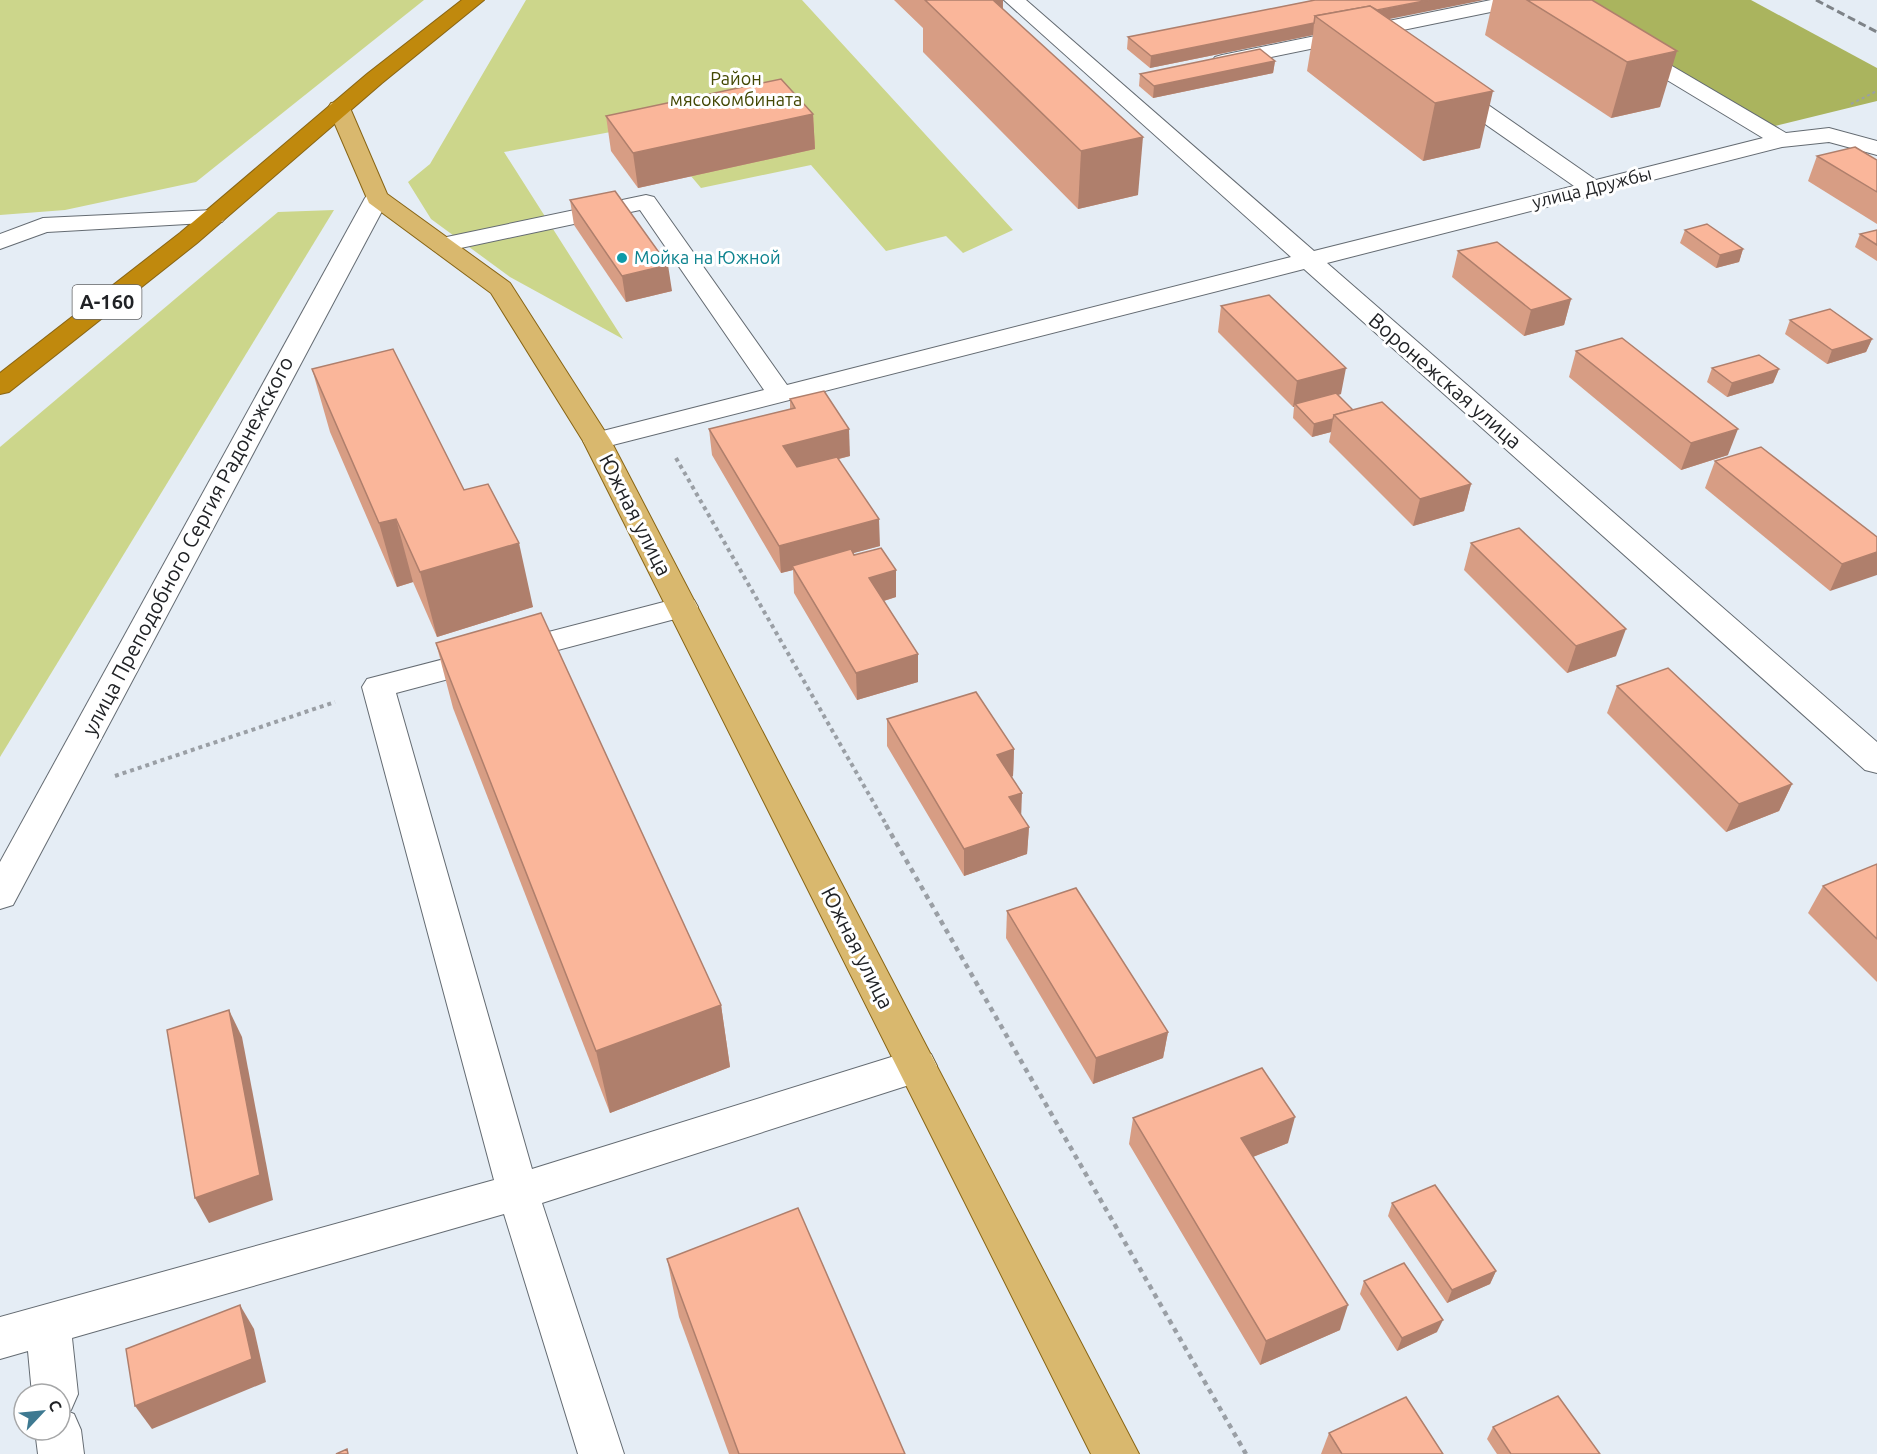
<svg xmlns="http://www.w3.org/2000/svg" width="1877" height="1454" font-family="Ubuntu,sans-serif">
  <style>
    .green { fill: #ccd68b }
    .forest { fill: #aab45e }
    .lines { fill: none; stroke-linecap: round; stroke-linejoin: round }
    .minor-casing { stroke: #646b72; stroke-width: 2 }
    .major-casing { stroke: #886515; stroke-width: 2 }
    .highway-casing { stroke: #886515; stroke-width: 2 }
    .path-far2 { stroke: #9a9fa5; stroke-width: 2; stroke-dasharray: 3 3; stroke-linecap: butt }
    .path-far1 { stroke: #9a9fa5; stroke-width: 4; stroke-dasharray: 4 4; stroke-linecap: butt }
    .path { stroke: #9a9fa5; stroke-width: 4.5; stroke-dasharray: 5 5; stroke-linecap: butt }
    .minor { fill: #fff; fill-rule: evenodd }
    .major { fill: #d9b86e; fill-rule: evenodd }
    .highway { fill: #c0890d; fill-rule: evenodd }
    .rail { stroke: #7e8388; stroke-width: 3; stroke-dasharray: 8 4; stroke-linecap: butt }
    .wall { fill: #d79d84 }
    .shaded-wall { fill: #af7f6c }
    .building { fill: #fab69a; stroke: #af7f6c; stroke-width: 1.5 }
    .culture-dot { fill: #0f9aa8; stroke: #fff; stroke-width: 2 }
    .labels { text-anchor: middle; stroke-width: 6; stroke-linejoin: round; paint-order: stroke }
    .far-park-label { font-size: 18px; fill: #424703; stroke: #fff }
    .far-street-label { font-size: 18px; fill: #202225; stroke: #fff }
    .far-culture-label { font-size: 18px; fill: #0d838f; stroke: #fff; text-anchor: start }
    .shield { fill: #fff; stroke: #636466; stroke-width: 1.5 }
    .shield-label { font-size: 20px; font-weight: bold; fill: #202225 }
    .street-label { font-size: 21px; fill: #202225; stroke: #fff }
  </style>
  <rect width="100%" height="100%" fill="#e5edf5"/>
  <g class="green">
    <polygon points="0,0 424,0 196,182 65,210 0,215"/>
    <polygon points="526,0 802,0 1013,230 963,253 946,236 886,251 811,165 701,188 648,125 504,152 623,339 510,277 431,219 408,182 430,164"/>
    <polygon points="334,210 0,757 0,447 278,212"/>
  </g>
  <polygon class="forest" points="1551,0 1751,0 1877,68 1877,101 1775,126"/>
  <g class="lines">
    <g class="minor-casing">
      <g id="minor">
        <polygon points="1004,0 1026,0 1314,251 1574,186 1442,94 1439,89 1442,84 1450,83 1458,84 1596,180 1763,138 1624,54 1621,50 1624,46 1631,44 1638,46 1786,133 1829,128 1877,141 1877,155 1829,142 1782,147 1327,263 1877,742 1877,773 1865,770 1304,269 597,449 587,447 583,441 587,435 764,390 640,210 442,252 433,250 430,245 433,240 442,238 646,195 654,197 787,385 1291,257"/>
        <polygon points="1491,0 1530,0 1527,4 1520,6 1222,67 1215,65 1212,61 1215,57 1222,55"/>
        <polygon points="377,191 385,193 389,198 13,905 0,909 0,862 365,198 369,193"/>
        <polygon points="214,210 222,212 226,217 222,222 47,232 0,249 0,234 43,218"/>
        <polygon points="683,597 694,600 698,607 694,614 396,693 532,1169 917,1049 931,1054 937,1066 931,1078 542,1203 624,1454 578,1454 504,1214 72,1338 78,1394 71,1410 67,1411 74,1414 81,1430 84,1454 38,1454 35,1430 60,1430 60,1394 32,1394 28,1351 0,1359 0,1317 494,1180 362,687 367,679"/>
      </g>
    </g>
    <g class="major-casing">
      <polygon id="major" points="339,102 347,103 350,108 387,194 510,283 611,441 1139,1454 1091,1454 583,441 491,293 369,203 328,108 331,103"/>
    </g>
    <g class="highway-casing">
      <polygon id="highway" points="462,0 484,0 382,83 197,243 9,392 0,394 0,373 180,233 367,74"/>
    </g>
    <polyline class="path-far2" points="1851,104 1877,91"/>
    <g class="path-far1">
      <polyline points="676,458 887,826"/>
      <polyline points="115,776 335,702"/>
    </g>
    <polyline class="path" points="886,825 1246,1454"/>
    <use href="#minor" class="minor"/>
    <use href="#major" class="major"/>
    <use href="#highway" class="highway"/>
    <polyline class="rail" points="1816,0 1877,32"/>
  </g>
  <g class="wall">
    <polygon points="894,0 1003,0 1003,9 1138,195 1078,209 923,52 923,28"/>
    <polygon points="1315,0 1390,19 1480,148 1423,161 1307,71 1313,35 1150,68 1127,49 1128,37"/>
    <polygon points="1493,0 1592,0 1660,107 1611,118 1485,35"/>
    <polygon points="1275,61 1273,73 1153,98 1139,86 1140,74"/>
    <polygon points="813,114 815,149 638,188 611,151 606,116"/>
    <polygon points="1817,156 1877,160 1877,224 1808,181"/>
    <polygon points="570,200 672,291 626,302 574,225"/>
    <polygon points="1685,230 1743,249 1739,262 1716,268 1680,243"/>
    <polygon points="1877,230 1877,261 1855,247 1860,234"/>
    <polygon points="1458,251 1571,299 1564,325 1524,336 1452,277"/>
    <polygon points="1221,306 1341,394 1338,395 1353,410 1471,484 1464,511 1413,526 1329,442 1331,432 1312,437 1293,418 1294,407 1293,407 1218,332"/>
    <polygon points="1790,320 1872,339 1866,352 1827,364 1785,334"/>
    <polygon points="1576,351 1728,455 1681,470 1569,377"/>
    <polygon points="1712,368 1779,369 1773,383 1727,397 1707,382"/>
    <polygon points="312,369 464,490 533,607 437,637 413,582 397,587 330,432"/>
    <polygon points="790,399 850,456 839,459 880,546 853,553 896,597 884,601 918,682 857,700 794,593 793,570 781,573 712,455 709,429 790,409"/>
    <polygon points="1715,461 1877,537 1830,591 1705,488"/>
    <polygon points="1471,543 1616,656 1567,673 1464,570"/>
    <polygon points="436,643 721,1005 730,1067 610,1113 453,708"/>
    <polygon points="1617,686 1792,784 1779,811 1726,832 1607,713"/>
    <polygon points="887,719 1014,749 1013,776 1012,777 1021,815 1029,827 1027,854 964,876 887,746"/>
    <polygon points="1877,864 1877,982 1808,913 1823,886"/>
    <polygon points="1007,911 1168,1032 1163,1058 1093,1084 1006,938"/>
    <polygon points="1133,1118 1288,1143 1253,1157 1340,1330 1260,1365 1129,1144"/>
    <polygon points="1392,1203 1496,1271 1490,1284 1447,1303 1388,1216"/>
    <polygon points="667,1259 905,1454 729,1454 679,1317"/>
    <polygon points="1364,1281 1437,1332 1397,1351 1360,1294"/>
    <polygon points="1493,1427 1600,1454 1497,1454 1487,1439"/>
    <polygon points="1329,1433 1443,1454 1321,1454"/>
  </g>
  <g class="shaded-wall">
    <polygon points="979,0 1003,0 1002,37"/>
    <polygon points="1429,0 1484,0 1335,30 1322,21"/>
    <polygon points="1314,23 1313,35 1150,68 1151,56"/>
    <polygon points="1677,51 1660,107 1611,118 1627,62"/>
    <polygon points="1275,61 1273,73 1153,98 1154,86"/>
    <polygon points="1493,91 1480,148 1423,161 1435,103"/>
    <polygon points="813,114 815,149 638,188 633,153"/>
    <polygon points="1143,137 1138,195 1078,209 1081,151"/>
    <polygon points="1743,249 1739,262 1716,268 1720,255"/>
    <polygon points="668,265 672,291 626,302 622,276"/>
    <polygon points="1571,299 1564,325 1524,336 1531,310"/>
    <polygon points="1872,339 1866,352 1827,364 1832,350"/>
    <polygon points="1346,368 1341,394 1297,406 1295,404 1294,407 1293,407 1297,381"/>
    <polygon points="1779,369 1773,383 1727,397 1732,383"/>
    <polygon points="1333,419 1331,432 1312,437 1314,424"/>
    <polygon points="849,429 850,456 785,472 783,446"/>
    <polygon points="1738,429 1728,455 1681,470 1691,443"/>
    <polygon points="1471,484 1464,511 1413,526 1420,499"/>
    <polygon points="396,519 413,582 397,587 379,523"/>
    <polygon points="879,519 880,546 794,569 792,566 793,570 781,573 779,546"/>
    <polygon points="519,543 533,607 437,637 420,572"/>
    <polygon points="1877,552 1877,575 1830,591 1842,564"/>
    <polygon points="896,570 896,597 870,605 869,578"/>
    <polygon points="1626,629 1616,656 1567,673 1576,646"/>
    <polygon points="918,654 918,682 857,700 856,673"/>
    <polygon points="1014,749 1013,776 996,782 997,755"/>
    <polygon points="1792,784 1779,811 1726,832 1739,804"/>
    <polygon points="1022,793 1021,820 1009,797"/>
    <polygon points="1029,827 1027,854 964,876 964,849"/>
    <polygon points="721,1005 730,1067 610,1113 596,1051"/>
    <polygon points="229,1010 242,1037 273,1200 209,1223 195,1198"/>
    <polygon points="1168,1032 1163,1058 1093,1084 1096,1058"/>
    <polygon points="1295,1117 1288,1143 1235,1164 1241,1138"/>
    <polygon points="1496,1271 1490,1284 1447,1303 1452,1290"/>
    <polygon points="240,1305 254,1329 266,1382 152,1429 135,1406"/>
    <polygon points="1348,1305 1340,1330 1260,1365 1266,1341"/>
    <polygon points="1443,1320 1437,1332 1397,1351 1402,1338"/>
  </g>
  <g class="building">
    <polygon points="925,0 993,0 1143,137 1081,151"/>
    <polygon points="1315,0 1429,0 1377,10 1370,6 1315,16 1314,23 1151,56 1128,37"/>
    <polygon points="1527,0 1592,0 1677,51 1627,62"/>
    <polygon points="1370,6 1493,91 1435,103 1315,16"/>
    <polygon points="1260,49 1275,61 1154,86 1140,74"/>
    <polygon points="781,79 813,114 633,153 606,116"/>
    <polygon points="1855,147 1877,160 1877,192 1817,156"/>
    <polygon points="615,191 668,265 622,276 570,200"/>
    <polygon points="1707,224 1743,249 1720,255 1685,230"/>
    <polygon points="1877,230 1877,245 1860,234"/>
    <polygon points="1497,242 1571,299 1531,310 1458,251"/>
    <polygon points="1269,295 1346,368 1297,381 1221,306"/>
    <polygon points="1830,309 1872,339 1832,350 1790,320"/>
    <polygon points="1622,338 1738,429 1691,443 1576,351"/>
    <polygon points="393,349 464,490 488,484 519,543 420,572 396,519 379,523 312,369"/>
    <polygon points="1759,355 1779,369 1732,383 1712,368"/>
    <polygon points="824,391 849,429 783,446 797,467 837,457 879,519 779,546 709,429 795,408 790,399"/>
    <polygon points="1336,393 1353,410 1334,415 1333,419 1314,424 1295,404"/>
    <polygon points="1382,402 1471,484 1420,499 1334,415"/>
    <polygon points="1761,447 1877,537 1877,552 1842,564 1715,461"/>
    <polygon points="1519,528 1626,629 1576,646 1471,543"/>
    <polygon points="881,548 896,570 869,578 918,654 856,673 792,566 851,549 854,555"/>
    <polygon points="541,613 721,1005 596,1051 436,643"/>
    <polygon points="1668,668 1792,784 1739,804 1617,686"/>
    <polygon points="976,692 1014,749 997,755 1022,793 1009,797 1029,827 964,849 887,719"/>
    <polygon points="1877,864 1877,939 1823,886"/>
    <polygon points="1076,888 1168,1032 1096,1058 1007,911"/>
    <polygon points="229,1010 260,1175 195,1198 167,1030"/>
    <polygon points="1262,1068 1295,1117 1241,1138 1348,1305 1266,1341 1133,1118"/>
    <polygon points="1435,1185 1496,1271 1452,1290 1392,1203"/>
    <polygon points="798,1208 905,1454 739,1454 667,1259"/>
    <polygon points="1404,1263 1443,1320 1402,1338 1364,1281"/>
    <polygon points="240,1305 252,1359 135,1406 126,1349"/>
    <polygon points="1558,1396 1600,1454 1511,1454 1493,1427"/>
    <polygon points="1406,1397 1443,1454 1342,1454 1329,1433"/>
    <polygon points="347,1449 348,1454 336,1454"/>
  </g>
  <circle class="culture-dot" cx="622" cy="258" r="6"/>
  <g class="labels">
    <g class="far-park-label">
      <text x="736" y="85">Район<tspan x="736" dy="21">мясокомбината</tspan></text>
    </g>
    <g class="far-street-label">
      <text transform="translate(1592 188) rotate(-14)" y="6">улица Дружбы</text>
    </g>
    <g class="far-culture-label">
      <text x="634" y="264">Мойка на Южной</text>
    </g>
    <rect class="shield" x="72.5" y="285" width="69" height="34" rx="4.5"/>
    <g class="shield-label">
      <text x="107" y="309">А-160</text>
    </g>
    <g class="street-label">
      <text transform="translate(1445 381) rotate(41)" y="7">Воронежская улица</text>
      <text transform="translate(635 515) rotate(63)" y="7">Южная улица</text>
      <text transform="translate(188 546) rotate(-62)" y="7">улица Преподобного Сергия Радонежского</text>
      <text transform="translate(857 948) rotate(63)" y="7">Южная улица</text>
    </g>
  </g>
  <g transform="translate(42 1412) rotate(64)"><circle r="28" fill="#ffffff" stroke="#a6a7a8" stroke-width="1.5"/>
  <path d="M0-4.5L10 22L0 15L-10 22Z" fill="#3e7991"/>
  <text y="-9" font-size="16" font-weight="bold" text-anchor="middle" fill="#202225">С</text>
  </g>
</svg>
